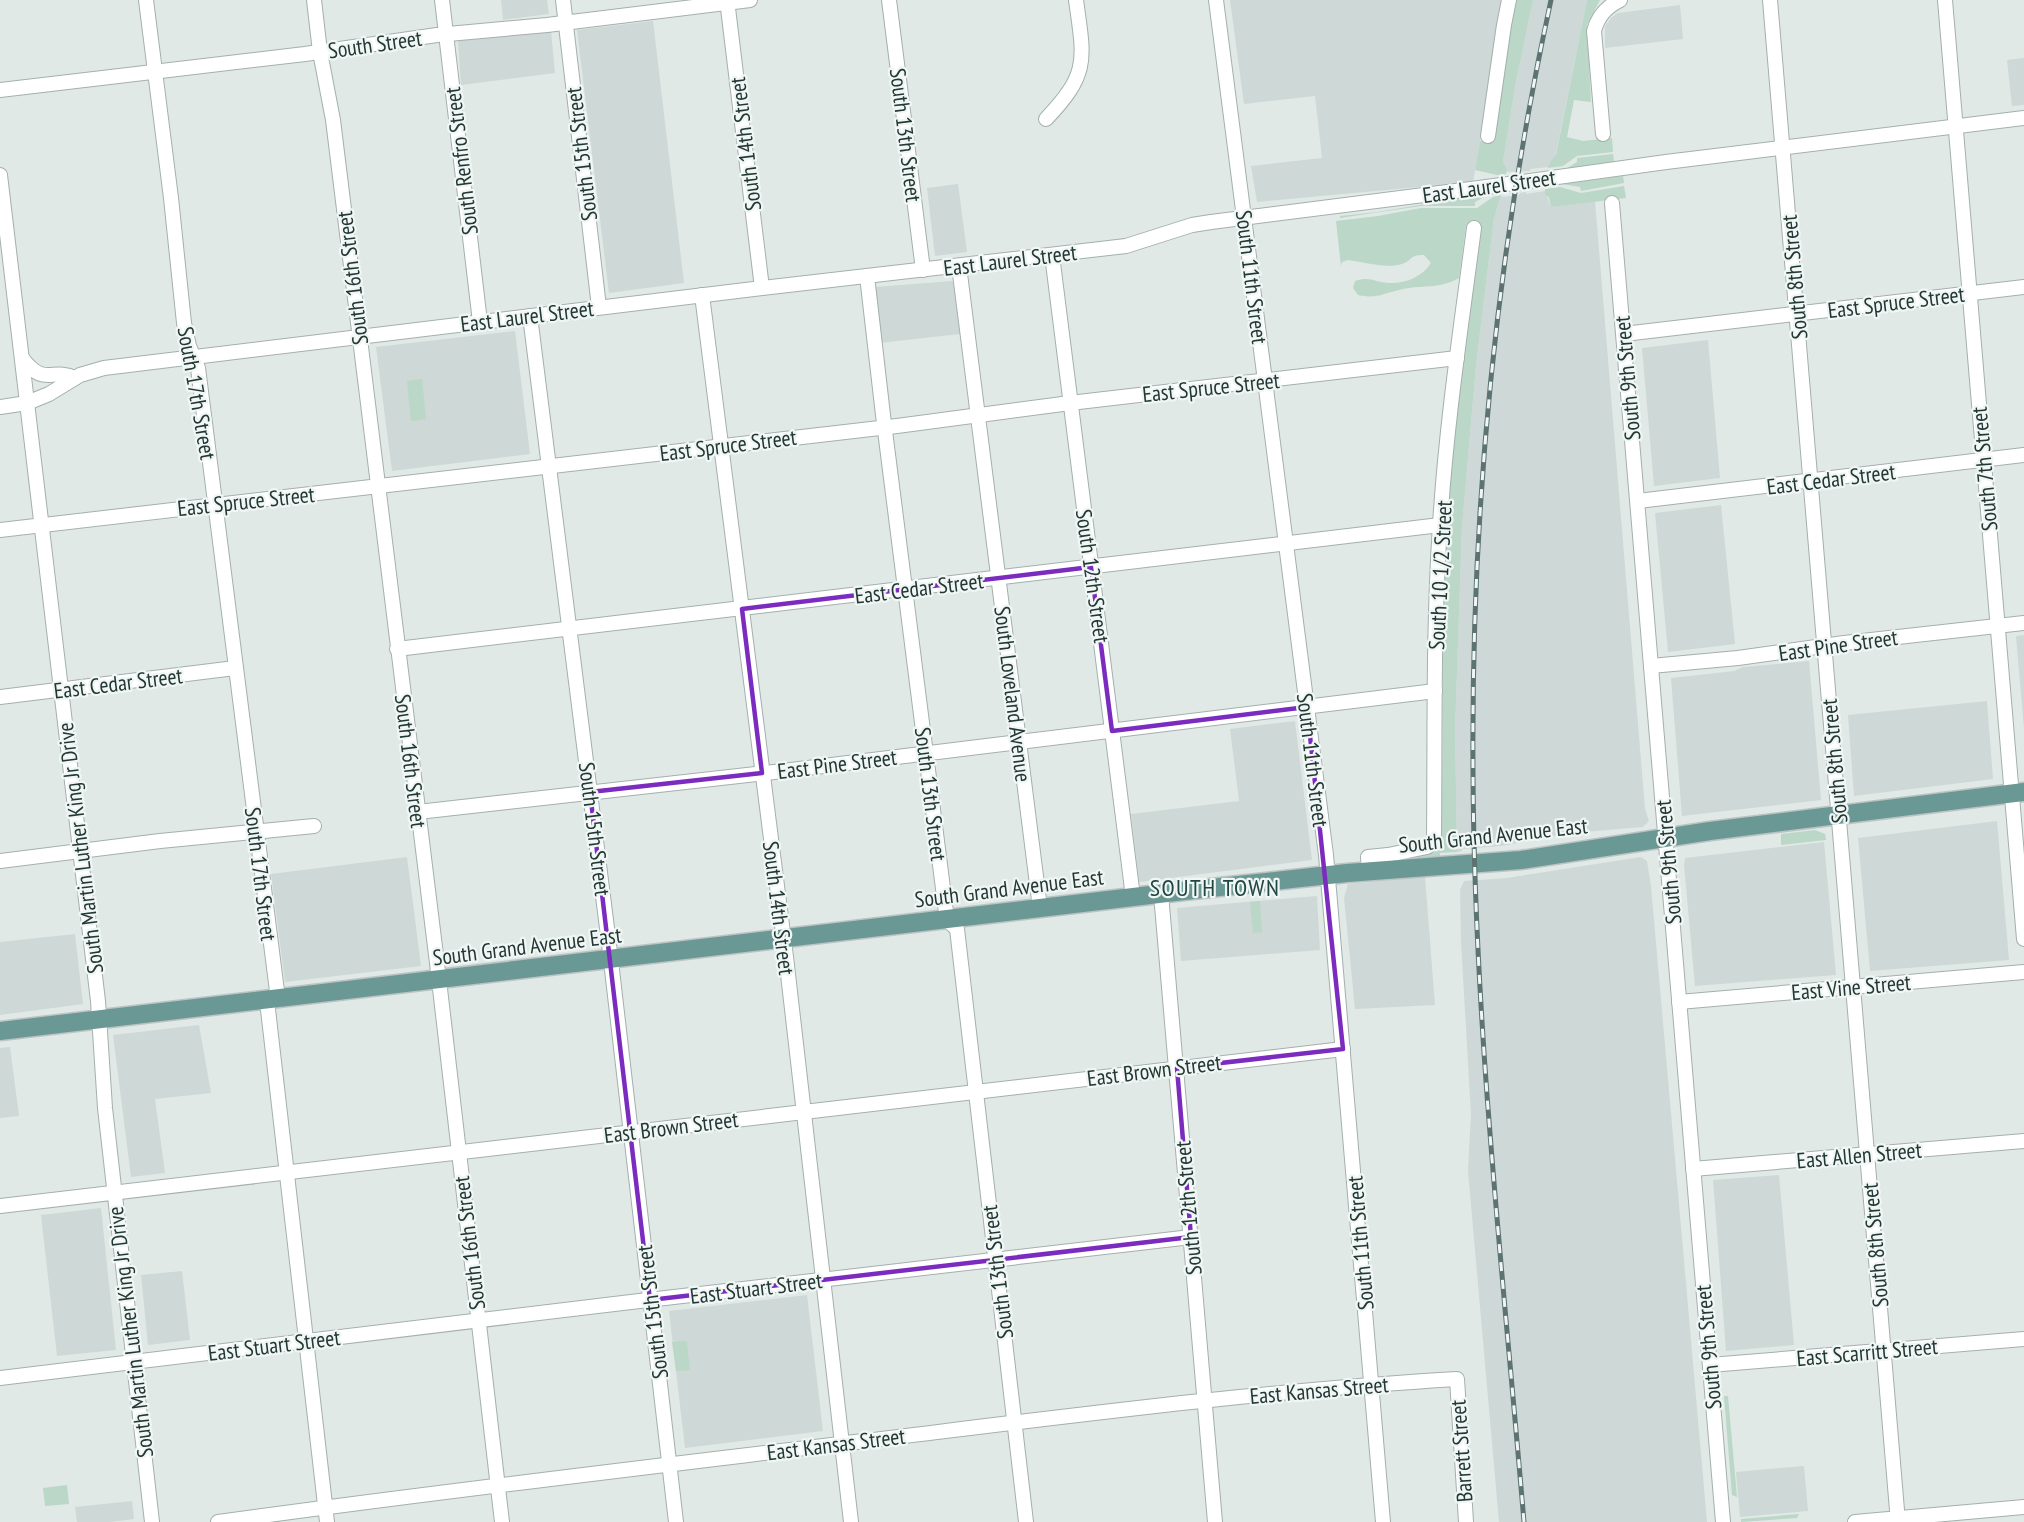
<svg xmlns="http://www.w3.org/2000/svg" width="2024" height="1522" font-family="'PT Sans Narrow',sans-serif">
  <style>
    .built { fill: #ced8d6 }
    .green { fill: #bbd7c8 }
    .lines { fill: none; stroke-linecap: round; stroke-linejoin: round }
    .minor-casing { stroke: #a4b0ad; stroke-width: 16 }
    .major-casing { stroke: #bdc3c2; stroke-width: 21 }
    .minor { stroke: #fff; stroke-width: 14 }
    .major { stroke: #6a9995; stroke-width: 18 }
    .rail-casing { stroke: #5d7371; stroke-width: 5 }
    .rail { stroke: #f0f6f4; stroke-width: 3; stroke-dasharray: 9; stroke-linecap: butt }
    .marked { fill: none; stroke: #7b2cbf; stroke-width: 4.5; stroke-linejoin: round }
    .labels { text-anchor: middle; stroke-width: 4.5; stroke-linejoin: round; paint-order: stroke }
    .street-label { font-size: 22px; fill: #233735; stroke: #f0f6f4 }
    .neighbourhood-label { font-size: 24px; letter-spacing: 1.5px; fill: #224644; stroke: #f0f6f4 }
  </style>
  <rect width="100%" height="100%" fill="#e0e9e6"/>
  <g class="built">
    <polygon points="501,0 547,0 549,14 503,20"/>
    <polygon points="1230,0 1504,0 1473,182 1257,202 1251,166 1322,158 1315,96 1244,104"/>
    <polygon points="1533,0 1587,0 1555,158 1550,162 1549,167 1530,169 1530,171 1507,172 1507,169 1503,162 1515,87"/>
    <polygon points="1680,5 1683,39 1605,48 1605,26 1612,17 1618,13"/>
    <polygon points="653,21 684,283 609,293 577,30"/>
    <polygon points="551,31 555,73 461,85 458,41"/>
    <polygon points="2024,58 2024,105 2012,106 2007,60"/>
    <polygon points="958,184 967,252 935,256 927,188"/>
    <polygon points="1545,191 1551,207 1595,201 1645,809 1649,821 1643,827 1572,833 1501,846 1462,849 1462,851 1457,852 1455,730 1462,527 1476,365 1494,218 1501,195 1503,197 1519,195 1520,193 1526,192 1526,194"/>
    <polygon points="952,281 954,283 960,334 879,343 873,299 875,287"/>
    <polygon points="515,331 530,454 392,471 376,347"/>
    <polygon points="1708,340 1720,478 1654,486 1642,348"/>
    <polygon points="1721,505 1735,644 1668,652 1655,513"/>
    <polygon points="2024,635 2024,729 2016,636"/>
    <polygon points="1809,661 1821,800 1682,816 1671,678 1734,671 1743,667"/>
    <polygon points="1987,701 1993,779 1854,796 1848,715"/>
    <polygon points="1295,721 1312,860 1139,882 1131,814 1239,801 1230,729"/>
    <polygon points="1997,821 2009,960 1870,971 1858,838"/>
    <polygon points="1824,842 1836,975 1695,986 1684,865 1685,858"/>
    <polygon points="407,857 421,966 285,982 271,874"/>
    <polygon points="1641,857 1647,861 1651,886 1707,1522 1499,1522 1468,1171 1471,1114 1461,942 1460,890 1464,881 1507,878"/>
    <polygon points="1425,877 1435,1005 1355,1009 1344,898 1348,884"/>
    <polygon points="1317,896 1320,950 1181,961 1177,908"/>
    <polygon points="75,934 83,1004 0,1015 0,942"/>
    <polygon points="199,1025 211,1093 155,1099 165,1173 131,1177 113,1035"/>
    <polygon points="10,1047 19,1116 0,1118 0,1048"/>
    <polygon points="1779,1175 1794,1345 1726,1351 1713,1180"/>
    <polygon points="101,1208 116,1350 57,1356 41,1215"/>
    <polygon points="182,1271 190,1340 148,1345 141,1275"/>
    <polygon points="807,1295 823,1431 685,1448 669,1311"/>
    <polygon points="1804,1466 1808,1511 1740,1517 1736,1472"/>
    <polygon points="132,1501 134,1519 110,1522 77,1522 75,1507"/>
  </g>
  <g class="green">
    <polygon points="1517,0 1533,0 1515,87 1503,162 1507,169 1506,174 1497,175 1475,170 1480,141 1491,142 1507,37"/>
    <polygon points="1587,0 1600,0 1587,25 1591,102 1574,100 1567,137 1583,141 1612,138 1613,152 1577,156 1563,166 1548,168 1550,162 1556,155"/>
    <polygon points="1613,154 1614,162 1564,170 1577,162 1577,158"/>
    <polygon points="1623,176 1624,183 1581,191 1580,187 1561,184"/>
    <polygon points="1624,186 1626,198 1551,207 1549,198 1545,194 1545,189 1560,187 1581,193"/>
    <polygon points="1492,193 1475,202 1475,206 1421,206 1340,218 1340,216 1377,212"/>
    <path d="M1501,195L1494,218L1476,365L1462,527L1455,730L1457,852L1440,853V856L1406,858V857L1441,837C1444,735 1441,633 1447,531C1452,429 1467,329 1480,227L1466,226L1459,278C1438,290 1421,284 1399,290C1381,294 1378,299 1358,295L1353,288L1355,281C1370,276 1374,282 1388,283C1405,284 1422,277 1431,263L1424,255C1409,255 1413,260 1402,264C1386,269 1364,262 1348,260L1342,262L1341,266L1336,221L1378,216L1421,208H1477L1493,197Z"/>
    <polygon points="422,379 426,419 411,421 407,381"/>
    <polygon points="1815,830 1825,834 1826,840 1781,845 1781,834"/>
    <polygon points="1260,901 1262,932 1253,933 1250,902"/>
    <polygon points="682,1341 687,1342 690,1370 676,1371 672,1342"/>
    <polygon points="1724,1396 1728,1396 1737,1497 1732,1495"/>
    <polygon points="67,1485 69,1504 45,1506 43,1488"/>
    <polygon points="1799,1514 1797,1518 1741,1522 1741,1519"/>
  </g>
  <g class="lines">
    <g class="minor-casing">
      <g id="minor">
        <polyline points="146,0 171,198 184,323 189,346 198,368 278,999"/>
        <polyline points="314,0 320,52 333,120 437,963 502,1522"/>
        <polyline points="442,0 480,322"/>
        <polyline points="563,0 599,307"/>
        <polyline points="727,0 762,288"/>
        <polyline points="889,0 923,270"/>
        <polyline points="1216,0 1326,855 1383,1522"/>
        <polyline points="1770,0 1898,1522"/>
        <polyline points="1945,0 2024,939"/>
        <polyline points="0,90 305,54 437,35 547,25 750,0"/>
        <path d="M1046,119C1090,73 1084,59 1076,0"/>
        <path d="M1603,134L1594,31C1598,16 1606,7 1620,0"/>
        <polyline points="1488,136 1504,25 1509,0"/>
        <polyline points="0,175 98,1001 105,1108 152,1522"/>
        <polyline points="1612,203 1723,1522"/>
        <polyline points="1052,255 1133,897"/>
        <polyline points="959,266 1040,908"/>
        <polyline points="867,276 883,415 947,920 957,929 1026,1522"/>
        <polyline points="702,295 786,957 851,1522"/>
        <polyline points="530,316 609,944 676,1522"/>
        <polyline points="1624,334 2024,287"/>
        <path d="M22,358C45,388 51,367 75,378"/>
        <polyline points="0,407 27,403 49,394 80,375 104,368 762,288 1126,246 1192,225 1211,222 1479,188 1666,162 2024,118"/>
        <polyline points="1638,501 2024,455"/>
        <polyline points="0,530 897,426 1070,403 1457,358"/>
        <polyline points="397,649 1440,525"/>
        <polyline points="1651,666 1738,658 1844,643 2024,623"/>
        <polyline points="0,697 235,668"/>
        <polyline points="418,812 783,771 1435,691"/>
        <polyline points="0,861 160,841 314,826"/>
        <path d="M1369,872L1368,857L1388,855L1427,847L1431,844L1434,838C1435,734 1433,629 1440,525C1446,426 1461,327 1474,228"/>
        <polyline points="1161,894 1215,1522"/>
        <polyline points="267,1001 327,1522"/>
        <polyline points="1679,1002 2024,972"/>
        <polyline points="1693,1169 2024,1141"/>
        <polyline points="0,1206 1343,1049"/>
        <polyline points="1710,1365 2024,1339"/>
        <polyline points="0,1378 631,1302 1191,1237"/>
        <path d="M218,1522C433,1492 649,1467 864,1441C1061,1417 1258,1391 1457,1379L1466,1522"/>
        <polyline points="1855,1522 2024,1507"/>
      </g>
    </g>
    <g class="major-casing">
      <polyline id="major" points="0,1031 1184,891 1347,873 1521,860 1710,831 2024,792"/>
    </g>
    <use href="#minor" class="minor"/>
    <use href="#major" class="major"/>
    <g class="rail-casing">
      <path id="rail" d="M1524,1522C1503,1272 1474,1022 1473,771C1471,512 1496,252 1551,0"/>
    </g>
    <use href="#rail" class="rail"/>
  </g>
  <path class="marked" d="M1091,567L1112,731L1307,707L1343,1049L1177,1068L1191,1237L650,1300L590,792L762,773L742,609Z"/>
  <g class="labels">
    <g class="street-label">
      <text transform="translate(375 44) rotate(-8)" y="8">South Street</text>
      <text transform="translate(906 135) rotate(83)" y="8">South 13th Street</text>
      <text transform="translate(745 144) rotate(-97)" y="8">South 14th Street</text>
      <text transform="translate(581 154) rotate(-97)" y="8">South 15th Street</text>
      <text transform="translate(461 161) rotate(-97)" y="8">South Renfro Street</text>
      <text transform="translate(1489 186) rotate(-8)" y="8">East Laurel Street</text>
      <text transform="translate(1010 260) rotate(-7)" y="8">East Laurel Street</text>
      <text transform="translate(1252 277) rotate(83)" y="8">South 11th Street</text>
      <text transform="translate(1794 277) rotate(-95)" y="8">South 8th Street</text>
      <text transform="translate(352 278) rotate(-97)" y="8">South 16th Street</text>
      <text transform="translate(1896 302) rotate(-7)" y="8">East Spruce Street</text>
      <text transform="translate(527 316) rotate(-7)" y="8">East Laurel Street</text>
      <text transform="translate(1627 378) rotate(-95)" y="8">South 9th Street</text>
      <text transform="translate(1211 387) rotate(-6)" y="8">East Spruce Street</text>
      <text transform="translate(197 393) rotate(80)" y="8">South 17th Street</text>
      <text transform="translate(728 445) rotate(-7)" y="8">East Spruce Street</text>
      <text transform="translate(1984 469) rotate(-95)" y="8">South 7th Street</text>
      <text transform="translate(1831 479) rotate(-7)" y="8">East Cedar Street</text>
      <text transform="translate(246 501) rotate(-6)" y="8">East Spruce Street</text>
      <text transform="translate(1440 575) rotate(-87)" y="8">South 10 1/2 Street</text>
      <text transform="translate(1093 576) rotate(82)" y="8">South 12th Street</text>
      <text transform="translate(919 588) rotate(-7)" y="8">East Cedar Street</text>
      <text transform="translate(1838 645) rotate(-8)" y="8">East Pine Street</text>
      <text transform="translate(118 683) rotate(-7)" y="8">East Cedar Street</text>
      <text transform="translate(1013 694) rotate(83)" y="8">South Loveland Avenue</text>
      <text transform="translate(1313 760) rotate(83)" y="8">South 11th Street</text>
      <text transform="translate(411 761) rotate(83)" y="8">South 16th Street</text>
      <text transform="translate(1834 761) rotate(-95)" y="8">South 8th Street</text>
      <text transform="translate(837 764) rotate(-7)" y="8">East Pine Street</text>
      <text transform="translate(931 794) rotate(83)" y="8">South 13th Street</text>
      <text transform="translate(595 829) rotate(83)" y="8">South 15th Street</text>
      <text transform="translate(1493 835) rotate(-6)" y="8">South Grand Avenue East</text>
      <text transform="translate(80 848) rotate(-97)" y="8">South Martin Luther King Jr Drive</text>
      <text transform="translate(1668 862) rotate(-95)" y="8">South 9th Street</text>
      <text transform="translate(261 874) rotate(83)" y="8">South 17th Street</text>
      <text transform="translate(1009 888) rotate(-7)" y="8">South Grand Avenue East</text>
      <text transform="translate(779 908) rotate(83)" y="8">South 14th Street</text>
      <text transform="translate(527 946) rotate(-7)" y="8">South Grand Avenue East</text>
      <text transform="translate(1851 987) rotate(-5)" y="8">East Vine Street</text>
      <text transform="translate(1154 1070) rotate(-7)" y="8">East Brown Street</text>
      <text transform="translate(671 1127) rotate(-7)" y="8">East Brown Street</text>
      <text transform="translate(1859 1155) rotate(-5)" y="8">East Allen Street</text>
      <text transform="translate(1188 1208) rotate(-95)" y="8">South 12th Street</text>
      <text transform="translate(469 1243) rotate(-97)" y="8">South 16th Street</text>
      <text transform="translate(1360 1243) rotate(-95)" y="8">South 11th Street</text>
      <text transform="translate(1875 1245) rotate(-95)" y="8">South 8th Street</text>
      <text transform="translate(997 1272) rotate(-97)" y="8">South 13th Street</text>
      <text transform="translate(756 1288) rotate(-7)" y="8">East Stuart Street</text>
      <text transform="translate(652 1312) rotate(-97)" y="8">South 15th Street</text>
      <text transform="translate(130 1332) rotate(-97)" y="8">South Martin Luther King Jr Drive</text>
      <text transform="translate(274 1345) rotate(-7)" y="8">East Stuart Street</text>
      <text transform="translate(1708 1347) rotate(-95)" y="8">South 9th Street</text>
      <text transform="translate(1867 1352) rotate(-5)" y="8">East Scarritt Street</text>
      <text transform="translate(1319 1390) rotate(-5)" y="8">East Kansas Street</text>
      <text transform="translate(836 1444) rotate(-7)" y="8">East Kansas Street</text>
      <text transform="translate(1461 1451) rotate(-94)" y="8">Barrett Street</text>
    </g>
    <g class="neighbourhood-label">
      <text x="1215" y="896">SOUTH TOWN</text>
    </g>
  </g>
</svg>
